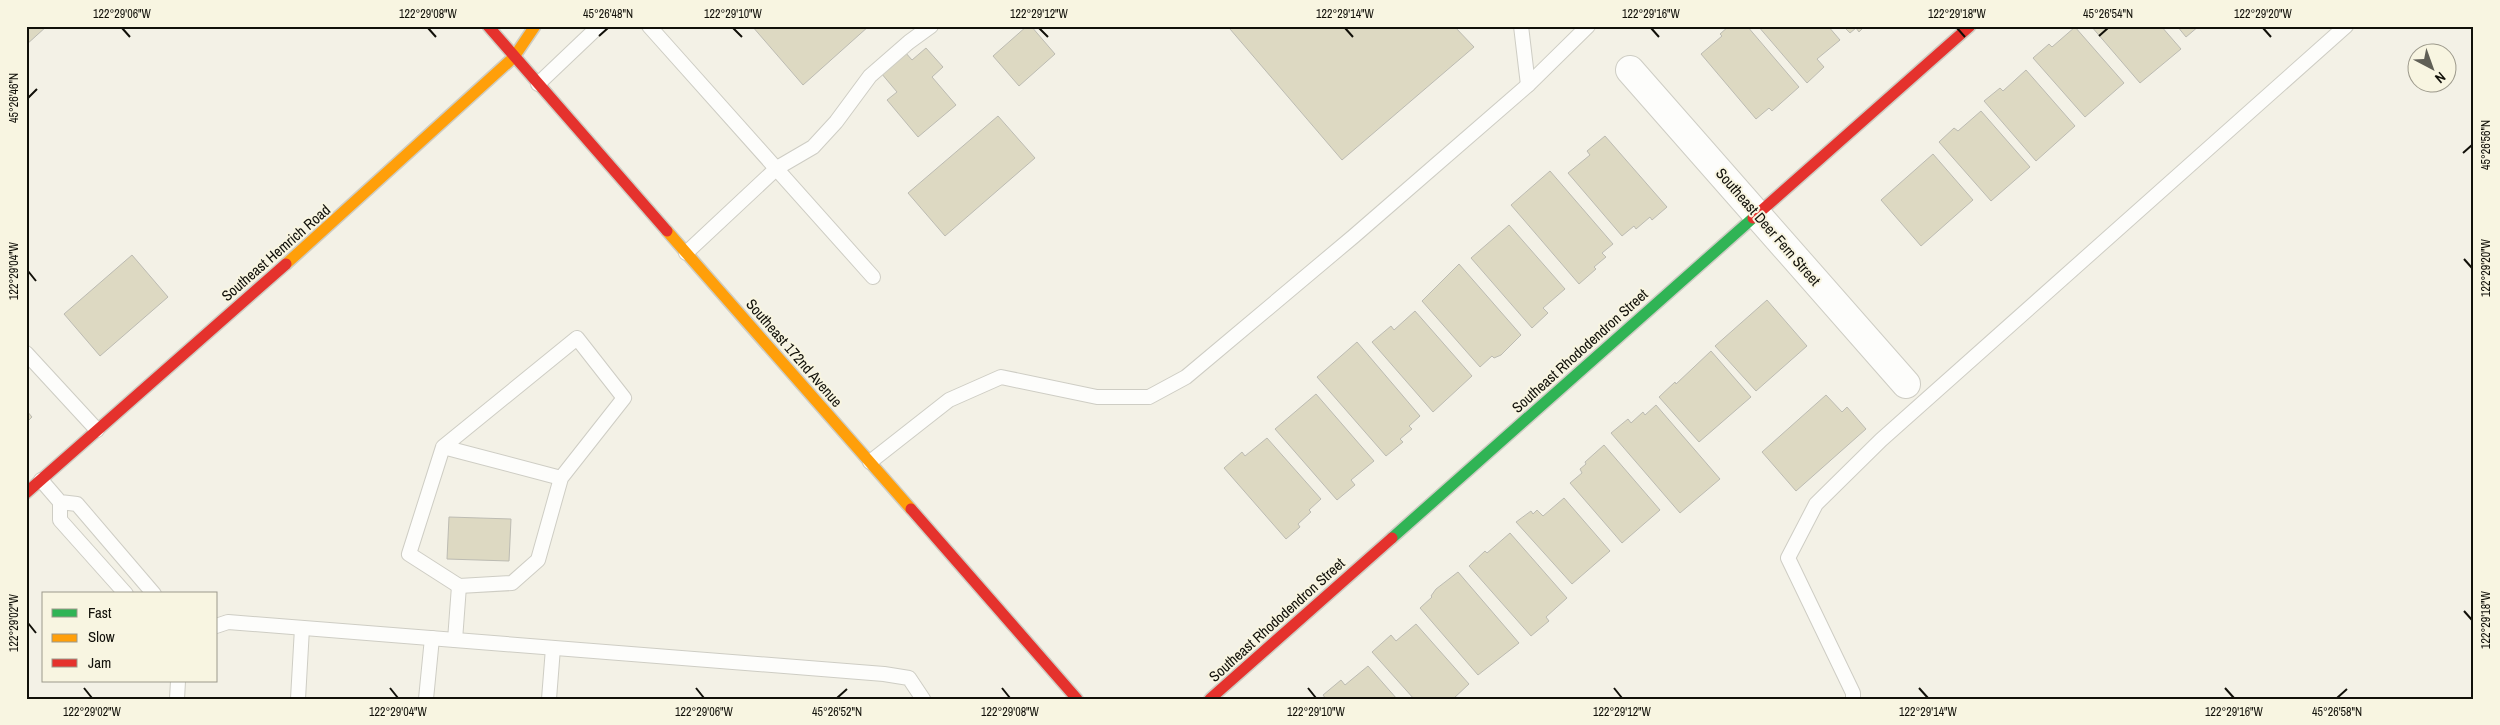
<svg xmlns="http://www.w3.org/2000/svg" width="2500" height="725" font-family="'Archivo Narrow',sans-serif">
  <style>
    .building { fill: #ddd9c2; stroke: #bcbbb2 }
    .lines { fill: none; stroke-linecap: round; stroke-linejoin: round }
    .lane-casing { stroke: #cecdc4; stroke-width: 16 }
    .street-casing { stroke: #cecdc4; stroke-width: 30 }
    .fast-casing { stroke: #cecdc4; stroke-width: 14 }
    .slow-casing { stroke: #cecdc4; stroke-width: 14 }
    .jam-casing { stroke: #cecdc4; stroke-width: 14 }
    .lane { stroke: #fdfdfb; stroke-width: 14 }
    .street { stroke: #fdfdfb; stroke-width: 28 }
    .fast { stroke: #30b455; stroke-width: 11 }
    .slow { stroke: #ff9f0a; stroke-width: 11 }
    .jam { stroke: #e5322d; stroke-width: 11 }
    .ticks { fill: none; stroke: #111009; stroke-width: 2 }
    .labels { text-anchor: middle; stroke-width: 4; stroke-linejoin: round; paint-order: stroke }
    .street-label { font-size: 15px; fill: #111009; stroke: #f8f5e1 }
    .neatline { fill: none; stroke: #111009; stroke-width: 2 }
    .ticks-label { font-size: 12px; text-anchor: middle; fill: #111009 }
  </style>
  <rect width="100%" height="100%" fill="#f3f1e6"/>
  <g class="building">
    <polygon points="26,26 47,26 26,45"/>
    <polygon points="752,26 869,26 803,85"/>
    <polygon points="1027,26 1031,26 1055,54 1019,86 993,56"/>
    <polygon points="1233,26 1454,26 1474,47 1342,160 1230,29"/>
    <polygon points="1729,26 1747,26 1799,87 1772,111 1769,108 1756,119 1701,54 1722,36 1720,34"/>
    <polygon points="1758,26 1828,26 1840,40 1817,59 1824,67 1807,83"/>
    <polygon points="1843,26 1865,26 1859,32 1856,28 1850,33"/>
    <polygon points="2091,26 2161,26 2181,49 2140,83"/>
    <polygon points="2177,26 2199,26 2186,37"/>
    <polygon points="2075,27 2124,83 2085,117 2033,58 2049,44 2052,47"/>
    <polygon points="926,48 943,67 932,77 956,105 918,137 887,100 897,92 881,73 905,52 912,60"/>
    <polygon points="2026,70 2075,126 2036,161 1984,101 2000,88 2003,91"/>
    <polygon points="1981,111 2030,167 1991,201 1939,142 1954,128 1958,131"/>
    <polygon points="998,116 1035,158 945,236 908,193"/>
    <polygon points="1605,136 1667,207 1652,220 1650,217 1636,229 1634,226 1622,236 1568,173 1590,155 1587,151"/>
    <polygon points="1933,154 1973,200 1921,246 1881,200"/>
    <polygon points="1550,171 1613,244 1602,253 1606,257 1594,267 1596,269 1579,284 1511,205"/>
    <polygon points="1509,225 1565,289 1543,308 1548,313 1532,328 1471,258"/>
    <polygon points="132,255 168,297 100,356 64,314"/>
    <polygon points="1459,264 1521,335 1501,355 1494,358 1492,356 1480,367 1422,301"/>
    <polygon points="1767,300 1807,346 1756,391 1715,346"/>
    <polygon points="1415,311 1472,376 1433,412 1372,342 1391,326 1394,330"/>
    <polygon points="1357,342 1420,416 1409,426 1412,429 1400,439 1403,442 1386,456 1317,377"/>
    <polygon points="1711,351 1751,397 1699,442 1659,397 1675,382 1676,384"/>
    <polygon points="1316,394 1374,461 1351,480 1355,485 1337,500 1275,429"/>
    <polygon points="1826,395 1842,412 1847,407 1866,429 1796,491 1762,452"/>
    <polygon points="1656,405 1720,479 1680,513 1611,433 1628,419 1631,423 1643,412 1645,415"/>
    <polygon points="26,410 32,417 26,423"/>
    <polygon points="1267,438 1321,499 1309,510 1311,512 1298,524 1300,527 1286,539 1224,468 1242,452 1245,456"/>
    <polygon points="1604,445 1660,510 1622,543 1570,483 1582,473 1580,469 1586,464 1585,462"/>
    <polygon points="1564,498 1610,551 1572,584 1516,522 1531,511 1533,514 1537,510 1543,516"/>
    <polygon points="449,517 511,519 509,561 447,559"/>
    <polygon points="1510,533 1567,598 1546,617 1549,621 1531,636 1469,566 1485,551 1487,553"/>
    <polygon points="1458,572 1519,643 1478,675 1420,608 1432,597 1431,596 1436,589"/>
    <polygon points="1416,624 1469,684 1453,699 1414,699 1372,652 1391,635 1396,641"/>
    <polygon points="1368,666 1397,699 1326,699 1323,695 1341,680 1345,685"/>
  </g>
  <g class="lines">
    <g class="lane-casing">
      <g id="lane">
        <polyline points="649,26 873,277"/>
        <polyline points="1521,26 1528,85"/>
        <polyline points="538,84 599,26"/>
        <polyline points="686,253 777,168 813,147 836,122 870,76 909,42 931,26"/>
        <polyline points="26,353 97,430"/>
        <polyline points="443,447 409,554 459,586 512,583 538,560 561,478 624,398 577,338 443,447 561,478"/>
        <polyline points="870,462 949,400 1001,377 1097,397 1149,397 1186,377 1354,236 1528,85 1588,26"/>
        <polyline points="41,480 60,502 77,504 154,594"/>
        <polyline points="60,502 60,520 126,594"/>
        <polyline points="216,626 228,622 884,674 909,678 923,699"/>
        <polyline points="455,640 459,586"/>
        <polyline points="177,699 178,681"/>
        <polyline points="298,699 302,628"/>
        <polyline points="426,699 432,638"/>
        <polyline points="549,699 553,648"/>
        <polyline points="1853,699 1853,693 1788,558 1816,504 1881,440 2346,26"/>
      </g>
    </g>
    <g class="street-casing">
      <polyline id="street" points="1630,70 1906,384"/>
    </g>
    <g class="fast-casing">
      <polyline id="fast" points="1392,538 1753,218"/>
    </g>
    <g class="slow-casing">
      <g id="slow">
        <polyline points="667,231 911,509"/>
        <polyline points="286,264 514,57 535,26"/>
      </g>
    </g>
    <g class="jam-casing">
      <g id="jam">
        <polyline points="488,26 667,231"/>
        <polyline points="1753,218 1970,26"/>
        <polyline points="26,493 286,264"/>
        <polyline points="911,509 1077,699"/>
        <polyline points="1210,699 1392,538"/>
      </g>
    </g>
    <use href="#lane" class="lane"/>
    <use href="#street" class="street"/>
    <use href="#fast" class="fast"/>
    <use href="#slow" class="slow"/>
    <use href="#jam" class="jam"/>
  </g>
  <path class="ticks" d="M122,28L130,37M428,28L436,37M733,28L742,37M1039,28L1048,37M1345,28L1353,37M1651,28L1659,37M1957,28L1965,37M2263,28L2271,37M599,36L608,28M2099,36L2108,28M28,98L37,89M2463,153L2472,145M2464,259L2472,268M28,271L36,281M2464,611L2472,620M28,623L36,633M84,688L92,698M390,688L398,698M696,688L704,698M1002,688L1010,698M1308,688L1316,698M1614,688L1622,698M1919,688L1928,698M2225,688L2234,698M837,698L847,689M2337,698L2347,689"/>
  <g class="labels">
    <g class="street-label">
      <text transform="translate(1768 227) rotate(49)" y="5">Southeast Deer Fern Street</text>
      <text transform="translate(276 253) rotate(-41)" y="5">Southeast Hemrich Road</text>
      <text transform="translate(1580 351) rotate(-42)" y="5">Southeast Rhododendron Street</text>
      <text transform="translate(794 353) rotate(49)" y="5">Southeast 172nd Avenue</text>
      <text transform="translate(1277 620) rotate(-42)" y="5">Southeast Rhododendron Street</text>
    </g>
  </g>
  <rect width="2500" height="725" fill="none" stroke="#f8f5e1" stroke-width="55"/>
  <rect x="42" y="592" width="175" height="90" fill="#f8f5e1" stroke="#9c998b"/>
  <rect x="52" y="609" width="25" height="8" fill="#30b455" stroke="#9c998b"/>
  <text x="88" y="618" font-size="15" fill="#111009">Fast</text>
  <rect x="52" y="634" width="25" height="8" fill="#ff9f0a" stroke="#9c998b"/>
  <text x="88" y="642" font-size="15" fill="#111009">Slow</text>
  <rect x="52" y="659" width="25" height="8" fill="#e5322d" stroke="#9c998b"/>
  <text x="88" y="668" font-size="15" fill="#111009">Jam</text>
  <g transform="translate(2432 68) rotate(139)"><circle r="24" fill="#f8f5e1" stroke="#9c998b"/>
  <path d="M0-4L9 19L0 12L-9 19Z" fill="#605f56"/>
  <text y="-8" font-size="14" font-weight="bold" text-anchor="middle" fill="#111009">N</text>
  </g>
  <rect x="28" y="28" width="2444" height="670" class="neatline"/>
  <g class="ticks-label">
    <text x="122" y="18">122°29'06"W</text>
    <text x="428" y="18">122°29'08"W</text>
    <text x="608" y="18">45°26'48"N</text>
    <text x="733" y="18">122°29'10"W</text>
    <text x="1039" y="18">122°29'12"W</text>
    <text x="1345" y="18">122°29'14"W</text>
    <text x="1651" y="18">122°29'16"W</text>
    <text x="1957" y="18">122°29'18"W</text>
    <text x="2108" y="18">45°26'54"N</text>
    <text x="2263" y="18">122°29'20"W</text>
    <text transform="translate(14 98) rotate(-90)" y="4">45°26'46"N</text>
    <text transform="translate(2486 145) rotate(-90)" y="4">45°26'56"N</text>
    <text transform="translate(2486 268) rotate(-90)" y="4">122°29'20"W</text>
    <text transform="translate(14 271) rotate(-90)" y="4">122°29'04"W</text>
    <text transform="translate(2486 620) rotate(-90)" y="4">122°29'18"W</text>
    <text transform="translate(14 623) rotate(-90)" y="4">122°29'02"W</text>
    <text x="92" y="716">122°29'02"W</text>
    <text x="398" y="716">122°29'04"W</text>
    <text x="704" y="716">122°29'06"W</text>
    <text x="837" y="716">45°26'52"N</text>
    <text x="1010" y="716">122°29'08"W</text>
    <text x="1316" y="716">122°29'10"W</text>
    <text x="1622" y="716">122°29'12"W</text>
    <text x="1928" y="716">122°29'14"W</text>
    <text x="2234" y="716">122°29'16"W</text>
    <text x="2337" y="716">45°26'58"N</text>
  </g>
</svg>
